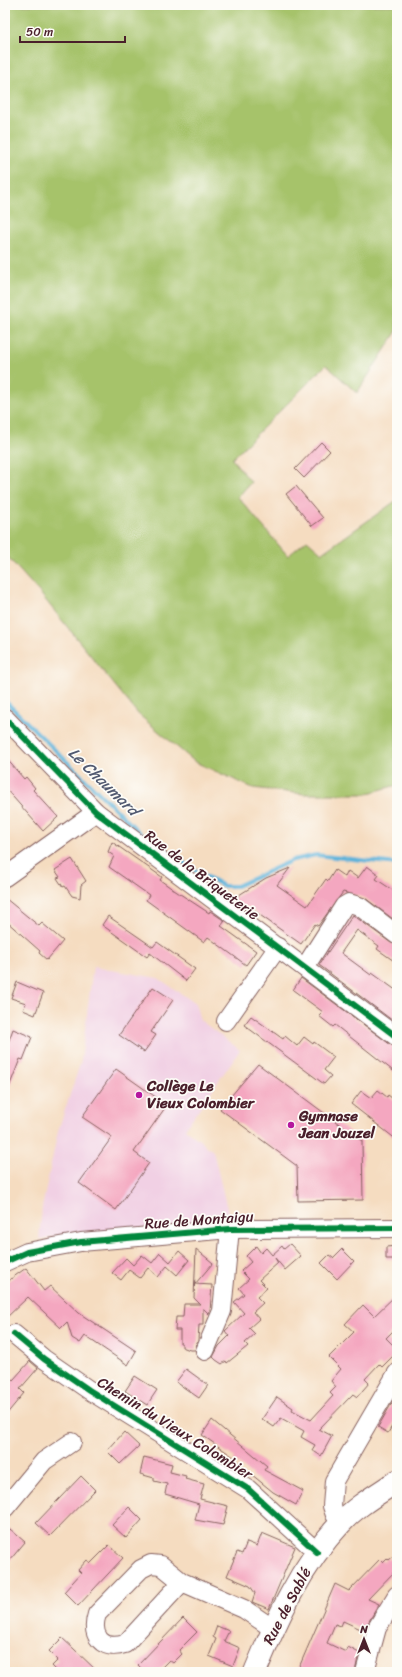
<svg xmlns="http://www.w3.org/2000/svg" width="402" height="1677" font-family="Sriracha,sans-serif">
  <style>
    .built { fill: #f1d0e4 }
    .green { fill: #a6c36b; stroke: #78714b }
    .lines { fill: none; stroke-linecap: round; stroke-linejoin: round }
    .stream { stroke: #5eb3da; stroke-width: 4 }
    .building { fill: #f4a7c0 }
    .minor-casing { stroke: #86615f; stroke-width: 20 }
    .major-casing { stroke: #86615f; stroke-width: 24 }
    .minor { stroke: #fff; stroke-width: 18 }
    .major { stroke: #fff; stroke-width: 22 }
    .cycleway-casing { stroke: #fdfcf7; stroke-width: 8 }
    .cycleway { stroke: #00873e; stroke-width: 6 }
    .poi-dot { fill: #b5179e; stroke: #fdfcf7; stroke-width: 1.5 }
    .labels { text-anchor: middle; stroke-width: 3.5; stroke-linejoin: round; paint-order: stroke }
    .street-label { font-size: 15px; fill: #4a1f2b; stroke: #fdfcf7 }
    .poi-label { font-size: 15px; font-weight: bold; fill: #4a1f2b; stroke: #fdfcf7; text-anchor: start }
    .water-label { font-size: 16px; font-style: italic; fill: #525a71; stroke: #fdfcf7 }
  </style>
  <rect width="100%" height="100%" fill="#fdfcf7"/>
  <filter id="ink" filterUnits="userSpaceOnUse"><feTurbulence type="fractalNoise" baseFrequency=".025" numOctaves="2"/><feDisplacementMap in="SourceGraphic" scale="8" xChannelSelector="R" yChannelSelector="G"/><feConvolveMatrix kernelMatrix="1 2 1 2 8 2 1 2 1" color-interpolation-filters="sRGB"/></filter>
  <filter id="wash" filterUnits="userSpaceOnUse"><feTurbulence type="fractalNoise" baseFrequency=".012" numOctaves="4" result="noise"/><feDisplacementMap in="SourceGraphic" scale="16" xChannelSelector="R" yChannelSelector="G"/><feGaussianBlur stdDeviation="0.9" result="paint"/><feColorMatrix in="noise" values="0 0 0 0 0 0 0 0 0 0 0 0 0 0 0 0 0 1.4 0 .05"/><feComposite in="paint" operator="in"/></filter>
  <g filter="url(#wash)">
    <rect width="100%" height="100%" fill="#f5dcc0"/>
    <polygon class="built" points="93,967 158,978 195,1003 200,1020 240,1050 185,1129 213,1151 230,1221 72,1234 39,1239 42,1208 58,1131 81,1061"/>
    <polygon class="green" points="5,5 397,5 397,331 357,393 326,365 232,459 251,482 238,497 288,556 307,540 322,553 397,500 397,785 365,794 304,794 253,788 195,762 138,714 39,592 5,554"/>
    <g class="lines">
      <polyline class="stream" points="5,701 143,836 193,869 224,886 237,886 293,860 316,855 397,864"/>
    </g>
    <g id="blocks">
      <g class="building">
        <polygon points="321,442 330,451 304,478 295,469"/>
        <polygon points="296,486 323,518 312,526 286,494"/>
        <polygon points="5,757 24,779 26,777 35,788 33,790 58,817 43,831 5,788"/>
        <polygon points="112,842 162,877 160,880 174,890 209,913 210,911 225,921 221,926 256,951 246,965 208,937 204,942 146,900 149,895 109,867 114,856 108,852"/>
        <polygon points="72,859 86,881 81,885 80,898 72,896 65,886 63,887 57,878 60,877 55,870"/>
        <polygon points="367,866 379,875 376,879 397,893 397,922 365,898 343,892 318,926 315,924 301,944 247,906 245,910 231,900 266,878 290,868 277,885 307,906 326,879 328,881 335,870 345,877 348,871 358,878"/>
        <polygon points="5,898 39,926 42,923 63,941 47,960 39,953 40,951 5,920"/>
        <polygon points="353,915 391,943 397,945 397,963 377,949 379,946 357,930 341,953 371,975 372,973 397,991 397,1024 319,965"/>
        <polygon points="108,916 153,947 157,942 195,969 186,981 150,953 147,957 102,925"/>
        <polygon points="301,978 391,1045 397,1047 397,1074 335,1025 333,1027 319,1016 323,1012 293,990"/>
        <polygon points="17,982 43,993 35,1015 23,1010 26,1003 11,998"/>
        <polygon points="153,987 173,1000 151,1032 156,1035 144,1052 119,1035"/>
        <polygon points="251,1016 283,1039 285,1036 297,1046 304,1037 313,1044 314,1042 334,1057 324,1070 331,1076 324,1084 244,1025"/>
        <polygon points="13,1029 32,1037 23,1060 20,1059 6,1095 5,1051"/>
        <polygon points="258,1064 362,1141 363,1200 298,1201 297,1166 220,1109"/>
        <polygon points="116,1069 167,1105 134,1152 149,1163 116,1210 79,1183 112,1137 82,1117"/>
        <polygon points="378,1090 387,1097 388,1095 397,1102 397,1140 351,1104 361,1091 371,1098"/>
        <polygon points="290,1244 301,1256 285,1270 275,1258 278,1263 259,1280 267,1288 257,1297 263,1303 253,1312 259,1319 249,1328 255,1334 245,1343 248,1346 227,1363 226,1361 222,1364 216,1360 213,1357 219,1346 229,1336 225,1331 244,1313 234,1302 244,1294 239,1288 249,1279 241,1271 251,1262 246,1256 256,1246 261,1253 266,1248 272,1255 282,1246 284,1249"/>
        <polygon points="397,1246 397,1259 386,1259 386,1247"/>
        <polygon points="196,1249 213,1263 195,1284 212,1285 210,1311 209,1314 203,1308 203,1325 199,1325 198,1340 195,1350 190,1350 182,1347 182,1343 180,1343 180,1330 175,1330 176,1317 183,1317 184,1304 200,1304 194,1298"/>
        <polygon points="342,1249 354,1261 337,1279 321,1263 329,1255 333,1258"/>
        <polygon points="179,1251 189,1260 177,1275 167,1266 158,1277 148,1268 140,1278 129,1270 121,1280 112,1273 126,1258 133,1265 142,1255 152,1263 160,1253 170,1262"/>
        <polygon points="26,1268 44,1291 50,1286 79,1313 136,1351 128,1365 85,1336 80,1343 72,1338 67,1322 61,1328 28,1297 5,1319 5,1283"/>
        <polygon points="397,1294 397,1327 386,1338 397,1349 397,1352 382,1367 379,1364 365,1379 369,1383 357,1397 353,1394 319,1429 332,1436 321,1456 312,1450 315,1445 301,1437 304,1431 281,1418 274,1427 262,1419 277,1397 293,1408 292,1410 311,1420 333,1396 330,1393 336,1387 331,1381 341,1369 329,1357 354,1332 345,1324 363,1305 374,1316"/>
        <polygon points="30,1361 38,1368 20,1389 24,1393 5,1416 5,1389"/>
        <polygon points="186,1369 208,1385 199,1398 176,1382"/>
        <polygon points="135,1376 157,1390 147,1405 125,1391"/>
        <polygon points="397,1394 397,1418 388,1433 378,1427"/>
        <polygon points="212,1420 267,1466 264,1470 303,1491 296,1505 273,1492 234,1460 235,1458 202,1435"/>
        <polygon points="124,1432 139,1446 120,1464 107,1451"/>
        <polygon points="144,1457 172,1464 170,1472 186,1476 185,1479 204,1484 200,1499 228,1506 223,1525 195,1520 199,1504 165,1494 167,1484 154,1481 154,1478 140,1474"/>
        <polygon points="81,1476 95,1490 50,1536 36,1523"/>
        <polygon points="129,1507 142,1520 126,1538 112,1525"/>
        <polygon points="10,1529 25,1542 5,1566 5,1536"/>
        <polygon points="262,1533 295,1547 269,1609 252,1602 255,1593 250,1586 227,1576 237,1552 242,1554 247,1542 257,1546"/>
        <polygon points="109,1545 123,1558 78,1606 64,1592 81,1573 78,1570 87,1560 91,1563"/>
        <polygon points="397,1553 397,1569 368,1599 379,1604 368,1623 365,1631 343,1621 341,1626 335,1624 327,1643 346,1652 348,1647 359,1653 355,1672 297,1672 335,1584 349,1591 380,1559 383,1562 387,1558 389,1560"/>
        <polygon points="183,1618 197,1632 179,1650 182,1654 173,1663 169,1660 157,1672 145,1672 138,1665"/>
        <polygon points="217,1626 229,1631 224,1641 240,1648 233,1666 209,1656 216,1639 213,1637"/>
        <polygon points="62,1638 74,1649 98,1672 58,1672 52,1666 58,1660 49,1651"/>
      </g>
    </g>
  </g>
  <g filter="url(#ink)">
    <use href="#blocks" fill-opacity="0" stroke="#86615f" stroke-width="1"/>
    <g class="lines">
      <g class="minor-casing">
        <g id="minor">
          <polyline points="5,718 96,812 397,1037"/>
          <polyline points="5,877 96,812"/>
          <polyline points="305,967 344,906 349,903 359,906 397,935"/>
          <polyline points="226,1021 278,947"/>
          <polyline points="5,1262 27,1252 81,1242 230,1229 397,1228"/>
          <polyline points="14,1334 44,1359 89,1390 248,1489 317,1552"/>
          <polyline points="205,1351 222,1311 230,1229"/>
          <polyline points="5,1508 44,1461 72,1442"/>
          <polyline points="341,1522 335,1515 332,1506 334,1481 397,1373"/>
          <path d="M182,1582L125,1644C102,1651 90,1636 97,1614L141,1569L151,1564L161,1565L182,1582L244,1609L266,1624L274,1626"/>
          <polyline points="365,1672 377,1628 397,1595"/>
        </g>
      </g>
      <g class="major-casing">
        <path id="major" d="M255,1672C277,1619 301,1565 341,1523C356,1506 378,1494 397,1481"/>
      </g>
      <use href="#minor" class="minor"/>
      <use href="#major" class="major"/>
      <g class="cycleway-casing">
        <g id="cycleway">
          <polyline points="5,718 96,812 397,1037"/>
          <polyline points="5,1262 27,1252 81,1242 230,1229 397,1228"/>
          <polyline points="14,1334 44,1359 89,1390 248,1489 317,1552"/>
        </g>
      </g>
      <use href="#cycleway" class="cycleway"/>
    </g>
  </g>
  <g class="poi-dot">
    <circle cx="139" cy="1095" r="4"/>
    <circle cx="291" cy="1125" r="4"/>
  </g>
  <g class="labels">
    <g class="street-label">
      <text transform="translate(202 875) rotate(37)" y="5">Rue de la Briqueterie</text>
      <text transform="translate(199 1220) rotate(-4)" y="5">Rue de Montaigu</text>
      <text transform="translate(175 1428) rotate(32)" y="5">Chemin du Vieux Colombier</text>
      <text transform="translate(287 1606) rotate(-62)" y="5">Rue de Sablé</text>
    </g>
    <g class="poi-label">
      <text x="147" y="1091">Collège Le<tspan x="147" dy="17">Vieux Colombier</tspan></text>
      <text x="299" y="1121">Gymnase<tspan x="299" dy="17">Jean Jouzel</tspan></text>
    </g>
    <g class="water-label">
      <text transform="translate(104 781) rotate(44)" y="6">Le Chaumard</text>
    </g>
  </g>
  <rect width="402" height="1677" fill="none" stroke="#fdfcf7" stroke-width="20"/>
  <g transform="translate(364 1639)" stroke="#fdfcf7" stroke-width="3" paint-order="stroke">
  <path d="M0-3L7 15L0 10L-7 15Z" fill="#4a1f2b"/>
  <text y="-6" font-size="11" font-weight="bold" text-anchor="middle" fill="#4a1f2b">N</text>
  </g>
  <path d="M20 36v6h105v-6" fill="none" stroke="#4a1f2b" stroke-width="2"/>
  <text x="26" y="36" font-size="12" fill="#4a1f2b" stroke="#fdfcf7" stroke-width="3" paint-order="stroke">50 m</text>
</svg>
